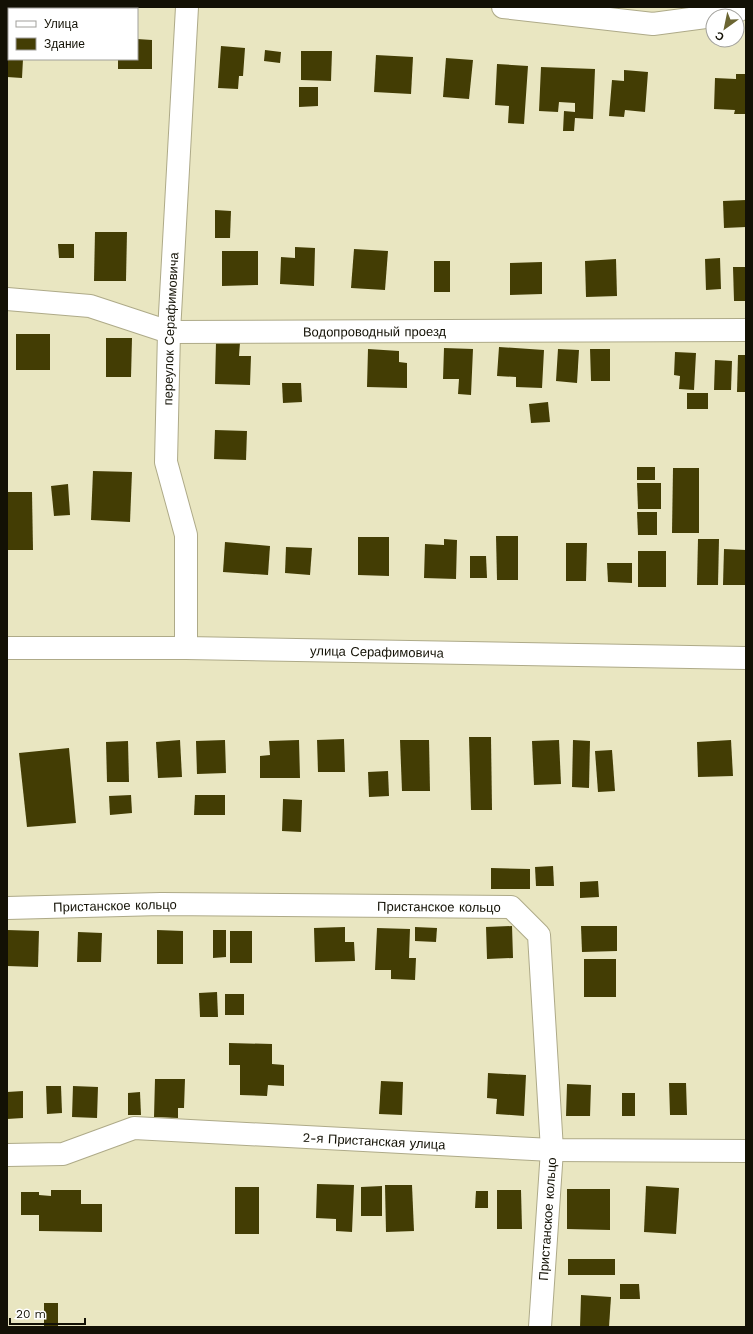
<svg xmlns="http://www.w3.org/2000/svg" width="753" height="1334" font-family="'Work Sans',sans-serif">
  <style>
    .building { fill: #433d04 }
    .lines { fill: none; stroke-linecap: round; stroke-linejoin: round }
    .minor-casing { stroke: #aeaa88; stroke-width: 24 }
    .minor { stroke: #fff; stroke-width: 22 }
    .labels { text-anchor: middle; stroke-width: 4; stroke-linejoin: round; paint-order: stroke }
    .street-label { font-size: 13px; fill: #131105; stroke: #fff }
  </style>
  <rect width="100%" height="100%" fill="#e9e6c1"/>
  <g class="building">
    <polygon points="7,36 9,36 9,59 23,59 22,78 7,77"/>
    <polygon points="137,39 152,40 152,69 118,69 118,59 137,59"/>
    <polygon points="221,46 245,48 243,76 239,76 238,89 218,88"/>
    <polygon points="265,50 281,52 280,63 264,61"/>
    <polygon points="301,51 332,51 331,81 301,80"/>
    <polygon points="376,55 413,57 411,94 374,92"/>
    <polygon points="446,58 473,60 469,99 443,97"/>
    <polygon points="497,64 528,66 524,124 508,123 509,106 495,105"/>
    <polygon points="541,67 595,69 593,119 575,118 574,131 563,131 564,111 575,112 575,103 559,102 558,112 539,111"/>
    <polygon points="624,70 648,72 645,112 625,110 624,117 609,116 612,80 624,81"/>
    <polygon points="736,74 746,74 746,114 734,114 735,110 714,109 715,78 736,79"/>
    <polygon points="299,87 318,87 318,106 299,107"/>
    <polygon points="746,200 746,227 724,228 723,201"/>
    <polygon points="215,210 231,211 230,238 215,238"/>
    <polygon points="95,232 127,232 126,281 94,281"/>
    <polygon points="58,244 74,244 74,258 59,258"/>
    <polygon points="295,247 315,248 314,286 280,284 281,257 295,258"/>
    <polygon points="354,249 388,251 385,290 351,288"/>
    <polygon points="222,251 258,251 258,285 222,286"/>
    <polygon points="720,258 721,289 706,290 705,259"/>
    <polygon points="616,259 617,296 586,297 585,261"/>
    <rect x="434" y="261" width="16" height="31"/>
    <polygon points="542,262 542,294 510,295 510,263"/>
    <polygon points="733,267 746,267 746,301 734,301"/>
    <rect x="16" y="334" width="34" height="36"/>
    <polygon points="106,338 132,338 131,377 106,377"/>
    <polygon points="216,342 240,343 239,356 251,356 250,385 215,384"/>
    <polygon points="499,347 544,350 542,388 516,387 516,377 497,376"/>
    <polygon points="444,348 473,349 471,395 458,394 459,379 443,379"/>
    <polygon points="368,349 399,351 399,362 407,363 407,388 367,387"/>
    <polygon points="558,349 579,350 577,383 556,381"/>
    <polygon points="590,349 610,349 610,381 591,381"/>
    <polygon points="675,352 696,353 694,390 679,389 680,376 674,375"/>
    <polygon points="738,355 746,355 746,392 737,392"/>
    <polygon points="715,360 732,361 731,390 714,390"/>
    <polygon points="282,383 301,383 302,402 283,403"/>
    <rect x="687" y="393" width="21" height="16"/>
    <polygon points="548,402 550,422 531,423 529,404"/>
    <polygon points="215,430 247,431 246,460 214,459"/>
    <rect x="637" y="467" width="18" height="13"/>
    <polygon points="673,468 699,468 699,533 672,533"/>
    <polygon points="93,471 132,472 130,522 91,520"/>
    <polygon points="637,483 661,483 661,509 638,509"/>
    <polygon points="68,484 70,515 54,516 51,486"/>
    <polygon points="7,492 32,492 33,550 7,550"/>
    <polygon points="637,512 657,512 657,535 638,535"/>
    <polygon points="496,536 518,536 518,580 497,580"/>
    <polygon points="358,537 389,537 389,576 358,575"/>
    <polygon points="444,539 457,540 456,579 424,578 425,544 444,545"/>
    <polygon points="698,539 719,539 718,585 697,585"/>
    <polygon points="225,542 270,546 268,575 223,572"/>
    <polygon points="566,543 587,543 586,581 566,581"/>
    <polygon points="286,547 312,548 310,575 285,573"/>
    <polygon points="724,549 746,550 746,585 723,585"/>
    <rect x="638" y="551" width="28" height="36"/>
    <polygon points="470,556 486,556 487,578 470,578"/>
    <polygon points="607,563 632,563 632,583 608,582"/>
    <polygon points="469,737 491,737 492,810 471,810"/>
    <polygon points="344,739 345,772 318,772 317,740"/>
    <polygon points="180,740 182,777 158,778 156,742"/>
    <polygon points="225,740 226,773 197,774 196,741"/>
    <polygon points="299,740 300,778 260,778 260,756 270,755 269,741"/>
    <polygon points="400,740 429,740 430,791 402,791"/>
    <polygon points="559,740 561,784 534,785 532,741"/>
    <polygon points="573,740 590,741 589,788 572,787"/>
    <polygon points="731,740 733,776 698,777 697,742"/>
    <polygon points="128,741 129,782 107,782 106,742"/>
    <polygon points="69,748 76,823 27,827 19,753"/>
    <polygon points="612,750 615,791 598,792 595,751"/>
    <polygon points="388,771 389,796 369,797 368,772"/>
    <polygon points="131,795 132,813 110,815 109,796"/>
    <polygon points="195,795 225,795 225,815 194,815"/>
    <polygon points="283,799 302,800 301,832 282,831"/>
    <polygon points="553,866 554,886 536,886 535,867"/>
    <polygon points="491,868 530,869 530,889 491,889"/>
    <polygon points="598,881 599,897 580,898 580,882"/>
    <polygon points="512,926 513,958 487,959 486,927"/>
    <polygon points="581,926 617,926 617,951 582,952"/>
    <polygon points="345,927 345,942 354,942 355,961 315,962 314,928"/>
    <polygon points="415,927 437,928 436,942 415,941"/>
    <polygon points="377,928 410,929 409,958 416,958 415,980 391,979 391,970 375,970"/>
    <polygon points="7,930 39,931 38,967 7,966"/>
    <polygon points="157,930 183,931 183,964 157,964"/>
    <polygon points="213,930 226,930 226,957 213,958"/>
    <rect x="230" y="931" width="22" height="32"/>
    <polygon points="78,932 102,933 101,962 77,962"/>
    <rect x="584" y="959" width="32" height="38"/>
    <polygon points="217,992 218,1017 200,1017 199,993"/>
    <rect x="225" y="994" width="19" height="21"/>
    <polygon points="229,1043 272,1044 272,1064 284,1065 284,1086 268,1085 267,1096 240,1095 240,1065 229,1065"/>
    <polygon points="488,1073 526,1075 524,1116 496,1114 497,1099 487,1098"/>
    <polygon points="155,1079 185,1079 184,1108 178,1108 178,1118 154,1117"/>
    <polygon points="381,1081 403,1082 402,1115 379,1114"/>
    <polygon points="669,1083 686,1083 687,1115 670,1115"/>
    <polygon points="567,1084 591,1085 590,1116 566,1116"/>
    <polygon points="46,1086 61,1086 62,1113 47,1114"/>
    <polygon points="73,1086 98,1087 97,1118 72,1117"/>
    <polygon points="23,1091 23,1118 7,1119 7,1092"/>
    <polygon points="140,1092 141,1115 128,1115 128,1093"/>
    <rect x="622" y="1093" width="13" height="23"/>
    <polygon points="317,1184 354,1185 352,1232 336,1231 336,1219 316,1218"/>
    <polygon points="385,1185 412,1185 414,1231 386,1232"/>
    <polygon points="382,1186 382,1216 361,1216 361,1187"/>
    <polygon points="646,1186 679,1188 676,1234 644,1232"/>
    <rect x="235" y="1187" width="24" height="47"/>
    <polygon points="567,1189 610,1189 610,1230 567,1229"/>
    <polygon points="51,1190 81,1190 81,1204 102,1204 102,1232 39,1231 39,1215 21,1215 21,1192 39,1192 39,1195 51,1196"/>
    <polygon points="497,1190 521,1190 522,1229 497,1229"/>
    <polygon points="476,1191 488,1191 488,1208 475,1208"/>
    <rect x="568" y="1259" width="47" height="16"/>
    <polygon points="620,1284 639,1284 640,1299 620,1299"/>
    <polygon points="581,1295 611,1297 609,1327 580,1327"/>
    <rect x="44" y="1303" width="14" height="24"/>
  </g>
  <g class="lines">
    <g class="minor-casing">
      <g id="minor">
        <polyline points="503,7 653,24 713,16"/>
        <polyline points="716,16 733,14 744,7"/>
        <path id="s1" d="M7,299L90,306L169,332L746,330"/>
        <path id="s2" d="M7,648H186L746,658"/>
        <path id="s3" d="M186,648V535L166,462L169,332L187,7"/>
        <path id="s4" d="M7,908L161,904L511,907L539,935L552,1150L540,1327"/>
        <path id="s5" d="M7,1155L63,1154L134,1128L552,1150L746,1151"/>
      </g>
    </g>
    <use href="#minor" class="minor"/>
  </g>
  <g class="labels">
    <g class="street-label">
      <text dy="5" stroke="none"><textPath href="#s3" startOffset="322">переулок Серафимовича</textPath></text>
      <text dy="5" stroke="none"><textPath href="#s1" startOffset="372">Водопроводный проезд</textPath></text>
      <text dy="5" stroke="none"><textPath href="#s2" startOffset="370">улица Серафимовича</textPath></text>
      <text dy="5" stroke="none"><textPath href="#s4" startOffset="108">Пристанское кольцо</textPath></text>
      <text dy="5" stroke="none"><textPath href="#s4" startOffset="432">Пристанское кольцо</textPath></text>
      <text dy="5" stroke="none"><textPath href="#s5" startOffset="372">2-я Пристанская улица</textPath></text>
      <text transform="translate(547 1219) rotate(-86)" y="5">Пристанское кольцо</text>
    </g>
  </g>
  <rect width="753" height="1334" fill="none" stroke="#131105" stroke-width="16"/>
  <rect x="8" y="8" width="130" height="52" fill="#ffffff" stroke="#a1a09b"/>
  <rect x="16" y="21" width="20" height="6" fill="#ffffff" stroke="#a1a09b"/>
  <text x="44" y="28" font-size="12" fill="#131105">Улица</text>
  <rect x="16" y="38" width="20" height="12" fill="#433d04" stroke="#a1a09b"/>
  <text x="44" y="48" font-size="12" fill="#131105">Здание</text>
  <g transform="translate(725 28) rotate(213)"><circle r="19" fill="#ffffff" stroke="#a1a09b"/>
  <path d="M0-3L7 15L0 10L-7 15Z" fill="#6b6532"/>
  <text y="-6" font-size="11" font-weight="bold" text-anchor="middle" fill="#131105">С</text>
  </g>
  <path d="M10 1318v6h75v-6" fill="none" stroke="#131105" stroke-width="2"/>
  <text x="16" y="1318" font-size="12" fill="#131105" stroke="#ffffff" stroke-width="3" paint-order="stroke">20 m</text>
</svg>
